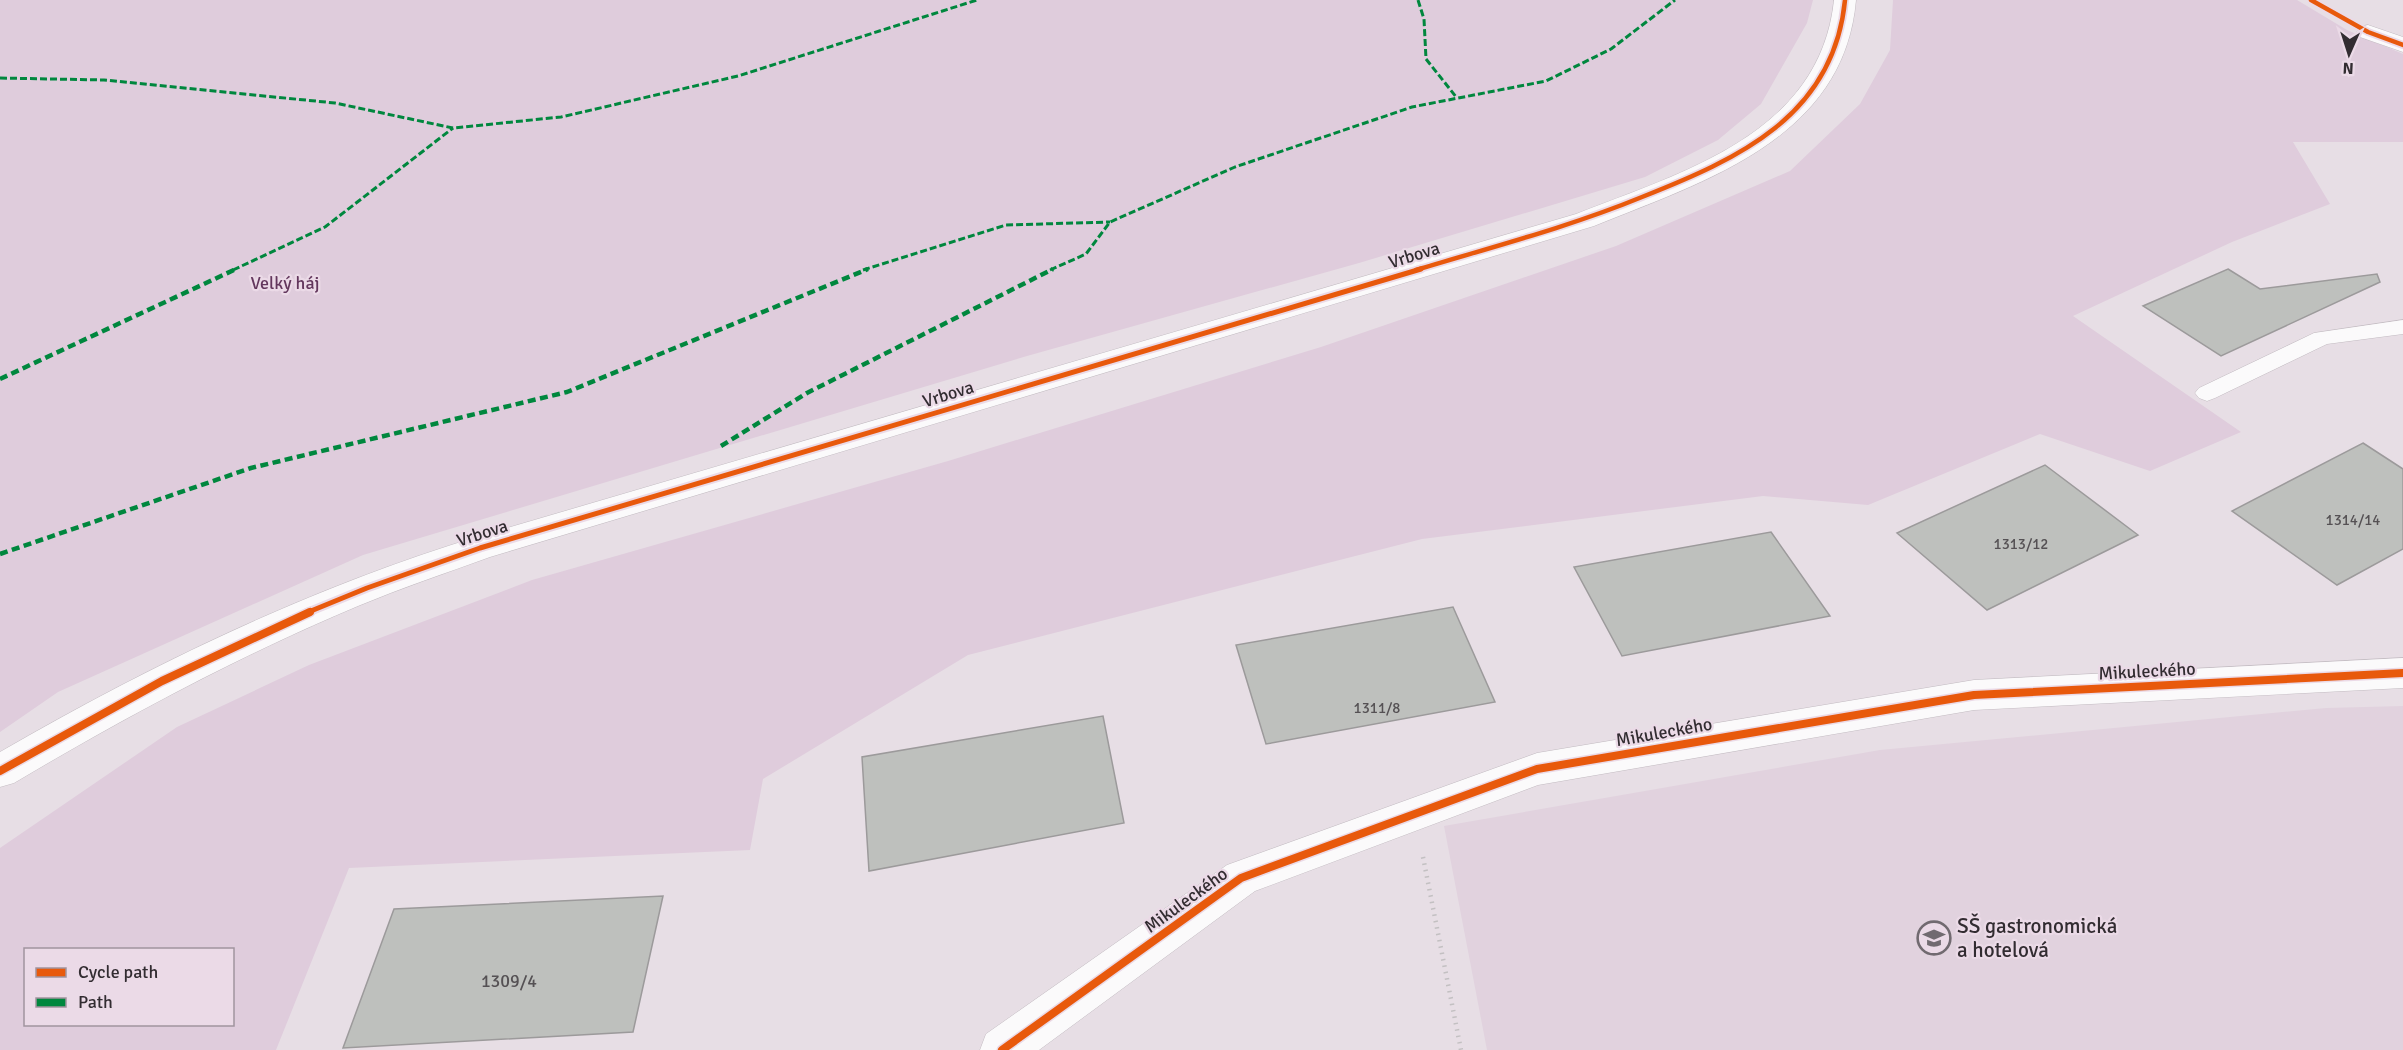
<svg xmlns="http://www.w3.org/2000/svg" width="2403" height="1050" font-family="Signika,sans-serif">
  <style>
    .built { fill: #e1d2de }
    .green { fill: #dfccdc; fill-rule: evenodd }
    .building { fill: #bec0bd; stroke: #9c9a9b; stroke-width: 1.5 }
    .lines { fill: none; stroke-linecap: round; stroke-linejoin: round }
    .lane-casing { stroke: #c2bbc1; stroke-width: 1 }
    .street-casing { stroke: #c2bbc1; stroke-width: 1 }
    .secondary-casing { stroke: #c2bbc1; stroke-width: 1 }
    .path-far1 { stroke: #c3c0c2; stroke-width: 3; stroke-dasharray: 1 3; stroke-linecap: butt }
    .path { stroke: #c3c0c2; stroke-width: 4.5; stroke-dasharray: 1.5 5; stroke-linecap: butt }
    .lane { fill: #fbfafb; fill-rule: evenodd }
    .street { fill: #fbfafb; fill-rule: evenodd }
    .secondary { fill: #fbfafb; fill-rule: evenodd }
    .quiet-far1 { stroke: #00873e; stroke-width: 3; stroke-dasharray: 7 3; stroke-linecap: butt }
    .quiet { stroke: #00873e; stroke-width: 4.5; stroke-dasharray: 8 4.5; stroke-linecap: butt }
    .cycleway-far2-casing { stroke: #ebdae7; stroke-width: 8 }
    .cycleway-far1-casing { stroke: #ebdae7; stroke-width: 9 }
    .cycleway-casing { stroke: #ebdae7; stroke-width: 11 }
    .cycleway-far2 { stroke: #e8590c; stroke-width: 4.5 }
    .cycleway-far1 { stroke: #e8590c; stroke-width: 5 }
    .cycleway { stroke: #e8590c; stroke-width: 8 }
    .labels { text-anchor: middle; stroke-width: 4.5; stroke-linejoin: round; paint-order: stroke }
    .number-label { font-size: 15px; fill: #555154 }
    .street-label { font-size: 18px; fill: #322c31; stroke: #ebdae7 }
    .park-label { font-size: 18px; fill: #63375d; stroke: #ebdae7 }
    .near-number-label { font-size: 18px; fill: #555154 }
    .near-poi-label { font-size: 21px; fill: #322c31; stroke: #ebdae7; text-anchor: start }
  </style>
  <rect width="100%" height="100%" fill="#e7dee5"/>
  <polygon class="built" points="2403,706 2403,1050 1487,1050 1444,826 1880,750 2326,708"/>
  <g class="green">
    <polygon points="0,0 1813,0 1807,23 1761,104 1718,140 1645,177 1359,263 1027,356 363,555 58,692 0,732"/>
    <path d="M1893,0H2297L2347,30L2403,54V142H2293L2330,204L2232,242L2073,316L2241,432L2150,471L2040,434L1868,505L1763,496L1422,539L968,655L763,779L750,850L349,868L276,1050H0V848L177,727L309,665L532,580L948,461L1321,347L1616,246L1790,171L1860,104L1890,50ZM26,950H232V1024H26Z"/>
  </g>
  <g class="building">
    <polygon points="2228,269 2260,289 2377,274 2380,282 2221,356 2143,306"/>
    <polygon points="2363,443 2403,469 2403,549 2337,585 2232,511"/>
    <polygon points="2045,465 2138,535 1987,610 1897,533"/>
    <polygon points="1771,532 1830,616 1622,656 1574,567"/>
    <polygon points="1453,607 1495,702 1266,744 1236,645"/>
    <polygon points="1103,716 1124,823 869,871 862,757"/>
    <polygon points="663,896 633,1032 343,1048 394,909"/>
  </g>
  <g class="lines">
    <g class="lane-casing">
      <polygon id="lane" points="2403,320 2403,334 2327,344 2215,398 2207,401 2199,398 2195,393 2199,388 2314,333"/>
    </g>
    <g class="street-casing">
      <g id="street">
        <polygon points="2368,25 2403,37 2403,52 2360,37 2357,32 2360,27"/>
        <polygon points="2403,658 2403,688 1974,710 1538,785 1255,891 1039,1050 980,1050 986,1034 1227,865 1537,753 1974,680"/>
      </g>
    </g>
    <g class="secondary-casing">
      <path id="secondary" d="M1834,0H1856C1844,139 1705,181 1594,226L490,557C446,573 401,588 358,606C239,656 125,717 14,783L0,787V752C152,664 312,587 480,536L1576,214C1683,172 1820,134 1834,0Z"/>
    </g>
    <polyline class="path-far1" points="2311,0 2336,14"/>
    <polyline class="path" points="1423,857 1461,1050"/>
    <use href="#lane" class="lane"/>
    <use href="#street" class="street"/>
    <use href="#secondary" class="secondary"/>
    <g class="quiet-far1">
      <polyline points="1418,0 1424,19 1426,59 1457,98"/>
      <polyline points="0,78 104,80 335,103 453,128 561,117 738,76 977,0"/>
      <polyline points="233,270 325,227 453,128"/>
      <polyline points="863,270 1006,225 1110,222"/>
      <polyline points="1050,270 1086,254 1110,222 1235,167 1412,107 1546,81 1611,49 1675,0"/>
    </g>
    <g class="quiet">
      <polyline points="0,379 236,269"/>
      <polyline points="721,446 807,393 1053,269"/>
      <polyline points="0,554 251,468 567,392 868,269"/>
    </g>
    <g class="cycleway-far2-casing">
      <g id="cycleway-far2">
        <polyline points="2311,0 2368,32 2403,45"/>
        <path d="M1416,270C1492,247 1569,227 1642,197C1738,159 1834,116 1845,0"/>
      </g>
    </g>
    <g class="cycleway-far1-casing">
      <polyline id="cycleway-far1" points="306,613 367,588 480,548 1421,269"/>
    </g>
    <g class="cycleway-casing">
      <g id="cycleway">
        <polyline points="0,771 162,681 310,612"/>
        <polyline points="1002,1050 1241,878 1537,769 1974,695 2403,673"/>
      </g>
    </g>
    <use href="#cycleway-far2" class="cycleway-far2"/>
    <use href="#cycleway-far1" class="cycleway-far1"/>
    <use href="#cycleway" class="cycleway"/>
  </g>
  <defs>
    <g id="university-ring" transform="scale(1.725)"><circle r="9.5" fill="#ebdae7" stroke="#716a70" stroke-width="1.5"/><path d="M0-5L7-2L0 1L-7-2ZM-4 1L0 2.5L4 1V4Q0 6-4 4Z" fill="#716a70"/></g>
  </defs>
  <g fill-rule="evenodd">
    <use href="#university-ring" x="1934" y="938"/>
  </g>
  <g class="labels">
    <g class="number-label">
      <text x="2353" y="525">1314/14</text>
      <text x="2021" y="549">1313/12</text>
      <text x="1377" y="713">1311/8</text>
    </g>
    <g class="street-label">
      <text transform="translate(1414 255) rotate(-17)" y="6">Vrbova</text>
      <text transform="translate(948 394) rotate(-17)" y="6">Vrbova</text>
      <text transform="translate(482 533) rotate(-18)" y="6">Vrbova</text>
      <text transform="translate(2147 671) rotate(-3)" y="6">Mikuleckého</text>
      <text transform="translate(1664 732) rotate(-10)" y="6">Mikuleckého</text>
      <text transform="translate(1186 900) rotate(-36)" y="6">Mikuleckého</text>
    </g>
    <g class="park-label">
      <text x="285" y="289">Velký háj</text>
    </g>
    <g class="near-number-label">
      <text x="509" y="987">1309/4</text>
    </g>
    <g class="near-poi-label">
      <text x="1957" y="933">SŠ gastronomická<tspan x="1957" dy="24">a hotelová</tspan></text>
    </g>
  </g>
  <rect x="24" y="948" width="210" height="78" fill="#ebdae7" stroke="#a1949e" stroke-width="1.5"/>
  <rect x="36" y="968" width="30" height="9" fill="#e8590c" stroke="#a1949e" stroke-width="1.5"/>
  <text x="78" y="978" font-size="18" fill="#322c31">Cycle path</text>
  <rect x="36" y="998" width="30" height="9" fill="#00873e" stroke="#a1949e" stroke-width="1.5"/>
  <text x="78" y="1008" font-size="18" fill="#322c31">Path</text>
  <g transform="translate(2349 54) rotate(183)" stroke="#ebdae7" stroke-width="4.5" paint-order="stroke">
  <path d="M0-4.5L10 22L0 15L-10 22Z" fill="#322c31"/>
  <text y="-9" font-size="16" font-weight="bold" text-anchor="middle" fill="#322c31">N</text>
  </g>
</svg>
